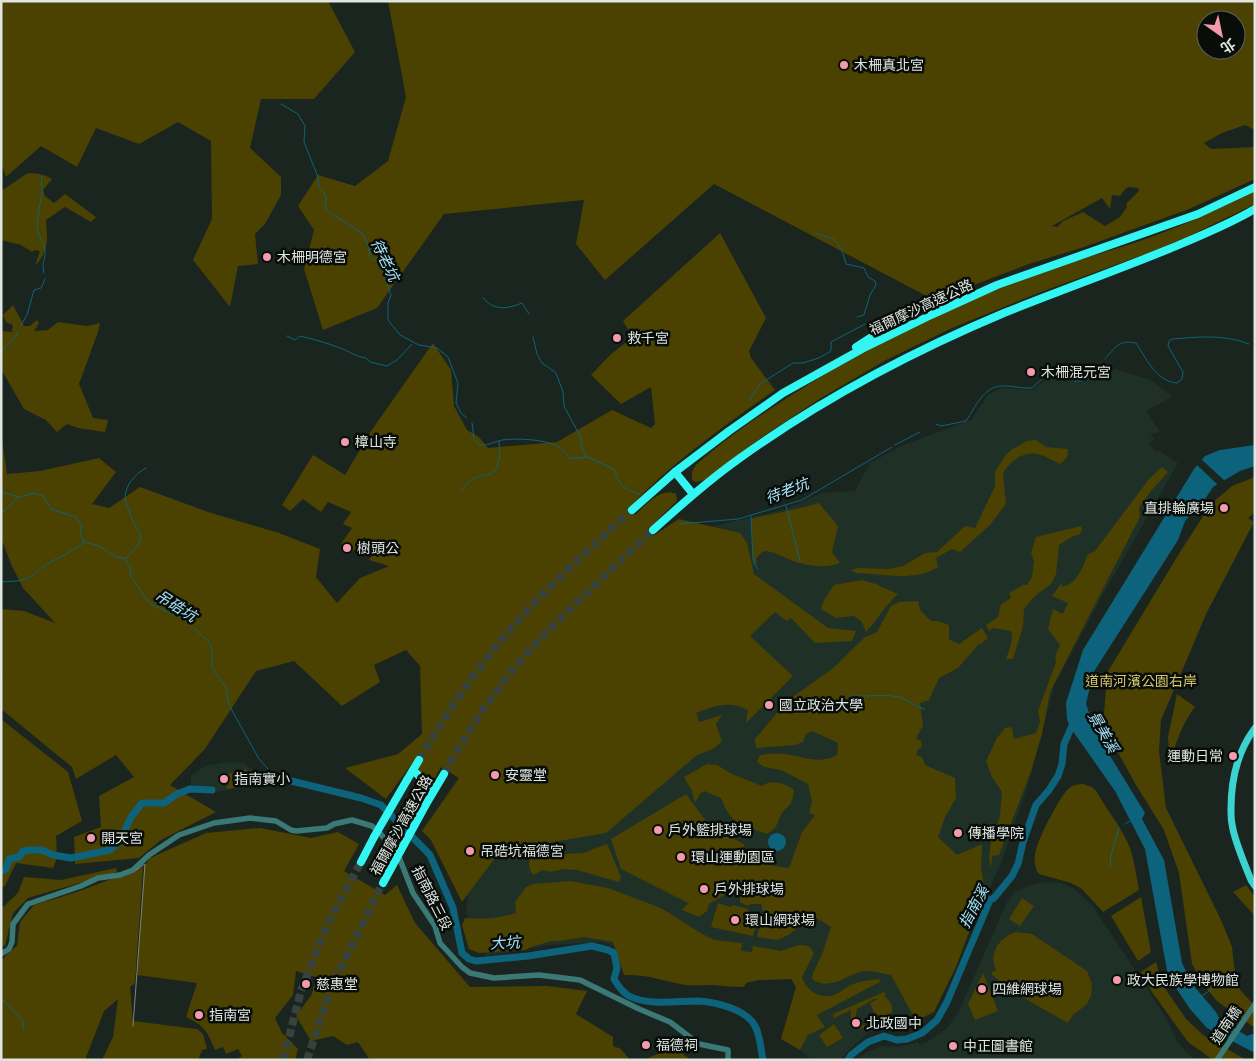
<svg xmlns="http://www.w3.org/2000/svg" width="1256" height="1061" font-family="'Fira Sans Condensed','Noto Sans TC',sans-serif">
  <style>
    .built { fill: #1f3027 }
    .green { fill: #4b4100; fill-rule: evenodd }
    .water { fill: #0d637c }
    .pier { fill: #1b2520 }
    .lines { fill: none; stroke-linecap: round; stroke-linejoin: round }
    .stream { stroke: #0d637c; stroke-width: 1 }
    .river { stroke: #0d637c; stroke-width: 7 }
    .highway-tunnel { stroke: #38423d; stroke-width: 8; stroke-dasharray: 8 4; stroke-linecap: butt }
    .minor { stroke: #3b7977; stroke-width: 5.5 }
    .major { stroke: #3cd2cf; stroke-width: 7 }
    .highway { stroke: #33f5f1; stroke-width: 8 }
    .rail { stroke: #7c847f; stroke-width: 1 }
    .highway-bridge { stroke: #33f5f1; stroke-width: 8 }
    .poi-dot { fill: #f39aab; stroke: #080d0a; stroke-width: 2 }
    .labels { text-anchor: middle; stroke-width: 5; stroke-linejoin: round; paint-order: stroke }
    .poi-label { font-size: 14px; fill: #dfe5e1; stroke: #080d0a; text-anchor: start }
    .street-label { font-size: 14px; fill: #dfe5e1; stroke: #080d0a }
    .park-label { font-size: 14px; fill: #d6c76c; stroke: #080d0a }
    .water-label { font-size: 15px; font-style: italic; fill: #a7e3fa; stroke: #080d0a }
  </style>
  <rect width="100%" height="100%" fill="#1b2520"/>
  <g class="built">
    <polygon points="1111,368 1151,380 1172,397 1146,411 1160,432 1150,434 1154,438 1149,445 1156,452 1158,450 1178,463 1097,605 1055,684 1028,785 1001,863 933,1013 903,1020 902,1015 896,1020 868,1033 846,1053 841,1060 812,1060 800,1050 802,1044 808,1035 816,1015 836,1003 814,1013 799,976 620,948 602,942 549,945 485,956 493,922 471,922 466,914 472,857 586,571 697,530 786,509 822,493 855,491 870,463 901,446 971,420 988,395 1001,388 1032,390 1060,369 1083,375 1080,384 1101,369"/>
    <polygon points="226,762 244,763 256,773 260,784 212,793 211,786 191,787 191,776 205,766"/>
    <polygon points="1047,882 1061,883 1073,888 1092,905 1163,1013 1177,1041 1185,1051 1196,1060 855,1060 869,1051 882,1046 899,1047 918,1042 920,1045 929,1041 947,1028 958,1013 1007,902 1014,893 1027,886"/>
  </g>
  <g class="green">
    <polygon points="1,1 328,1 355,52 314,99 261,99 250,148 281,177 281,195 265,224 255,234 258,264 238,266 230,307 193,260 212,219 211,141 178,122 139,144 96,128 77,167 41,146 6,177 1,162"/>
    <path d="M388,1H1255V130L1245,125L1222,133L1204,143L1211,149L1255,147V179L1189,209L1084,247L1029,264L934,300L714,184L605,280L576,244L584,200L444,214L377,308L323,330L304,269L314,230L298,206L318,175L355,186L388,161L406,97ZM1206,20H1236V50H1206ZM1130,187L1138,188L1139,191L1126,204L1127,207L1120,217L1105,226L1083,212L1063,221L1057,227L1052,226L1102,198L1110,209L1112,195L1120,196L1126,188Z"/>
    <path d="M28,173L40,174L41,176L44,175L52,179L43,190L45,196L54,203L65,194L96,217L91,222L65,207L46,220C47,240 50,249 35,266L40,251L35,250L32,252L21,245L1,240V191Z"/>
    <path d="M1255,191V204L1187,237L1156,250L1041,292L952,328L886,360L821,398L762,437L705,480L695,482L692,479V472L696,465C731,433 770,409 809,384C883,337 965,300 1047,270C1081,258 1117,250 1151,237C1187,224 1221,208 1255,191Z"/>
    <path d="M720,233L766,318L749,351L751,358L775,390C723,427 671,463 628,509L635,515C645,506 661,486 676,494L677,499L676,502L647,530L653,536L679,519L740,533L747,543L754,574L828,628L856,631L852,641L815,643L791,618L787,621L775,612L750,636L793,676L746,723L748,710C730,700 714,706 696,713L699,722L722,715L716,724L722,741L713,749L697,755L606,833L553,842L495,858L462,902L431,840L422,831L459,778L441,767L433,781L417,770L424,758L418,755L386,799L345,768L398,754L422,734L420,666L406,650L374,665L380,682L342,706L294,661L256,671L205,749L170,785L216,812L161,840L139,858L75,864L74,837L101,827L99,796L134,777L116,755L76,779L72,767L1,709V679L3,675H1V609L24,611L55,623L23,588L11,564L1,538V432L7,474L40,471L99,458L116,472L92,504L109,508L140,487L208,512L279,533L320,549L316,577L337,603L360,578L389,566L369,560L378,546L364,537L354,551L341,544L352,528L343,524L351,512L328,502L321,512L303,499L290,511L282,505L313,455L345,475L371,431L433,343L451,370L454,406L467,430L479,437L488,448L557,442L612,410L651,428L655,424L651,387L621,404L591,375L611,354L633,337L623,321Z"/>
    <polygon points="13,305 24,326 30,326 37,320 39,323 34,331 48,330 58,322 87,326 100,323 98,332 79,384 93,418 108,420 105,432 78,428 67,424 57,432 46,420 24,409 1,369 1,334 3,331 12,332 13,325 6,322 3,315"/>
    <path d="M1036,440L1046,447L1068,449C1068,457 1066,460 1060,464C1053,461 1044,455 1037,454C1022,451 1010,462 1003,473L1006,504L990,525L960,552L952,549L936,558L938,567C915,582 884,574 857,573L851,570L857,568L889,569L903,566L925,553L937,552L965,526L975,528L995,486V472L1005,456L1011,450L1027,441Z"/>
    <path d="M1162,467L1168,472L1151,491L1139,508L1140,517L1050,692L1042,734L1031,771L999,855L992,856L991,868L989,857L991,841L1000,816L1002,792L992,777L986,761L997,738L1005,728L1012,727L1014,739L1036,733L1040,722L1038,711L1056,662L1055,656L1060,645L1048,629L1053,609L1063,614L1068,603L1052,596L1062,583V587C1078,583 1082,568 1088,554L1095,551L1149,479Z"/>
    <polygon points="1255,477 1255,512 1248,518 1254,522 1207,612 1161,720 1159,751 1166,808 1222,922 1232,947 1234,966 1240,990 1255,1006 1255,1028 1217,1001 1202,983 1192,964 1179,873 1164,830 1136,785 1115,747 1104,715 1107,673 1180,552 1211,504 1232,486"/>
    <path d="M819,503L838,526L832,552L840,563C823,569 803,566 786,558C779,555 772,551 764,551L756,558L757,567L753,559L751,519C774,513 796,510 819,503Z"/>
    <path d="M1081,526L1082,530L1079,535L1073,536L1059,545L1056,574L1051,584L1035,596L1024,609L1023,627L1013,659H1006C1009,650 1014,640 1011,631L993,628L989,631L986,625L998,617L1001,604L1011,598L1009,593L1023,585H1027L1032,577L1034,561L1031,553L1036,537Z"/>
    <path d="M862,580L876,584L898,594C885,606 877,620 866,632L862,622L854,616L836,618L821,609L824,600L834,585Z"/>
    <path d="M918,601L920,610L931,621H938L949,625V639L959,644L982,628L988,638L982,643L978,645L958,668L939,678L929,700L920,703L923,726L916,738L921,741L922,747L918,749L916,755L922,757L925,765L955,778L956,798L945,817L938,837L957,855L982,844L981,867L983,879L977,910L956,967L934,1012L916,1021L891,975C884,974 875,971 868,971C849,971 832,993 812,979L813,973L823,952L831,927L822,921L811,917L790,934L778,940L757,937L763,912L761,904H752L747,906L740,902V896L751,884V880L709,904L707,911L699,917L682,910L686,905L690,904L621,869L611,839L686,794L709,825L744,844L748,864L751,856L756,863L789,868L802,832L815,815L809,813L812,802L808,784L781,770L764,767L757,762L760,755C768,754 776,753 784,754C802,756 819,765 837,755L838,743L812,731L806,734L803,742L795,745L757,748L754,740L787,701L832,669L864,638L877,632L891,606L900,602Z"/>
    <path d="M1177,694L1195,707C1182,724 1175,744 1170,764L1168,737Z"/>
    <polygon points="1,719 68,772 82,821 56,836 57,858 53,868 16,863 5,886 1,888"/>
    <path d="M707,764L717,765L732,774L762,786C772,779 785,783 794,790C792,808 789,803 781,815C775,827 779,826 767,834C741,825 732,826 721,798L704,791L700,794L695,803L692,791L684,777Z"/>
    <polygon points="246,769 251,774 252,784 227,789 226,786 229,785 226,779 228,774"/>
    <path d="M1083,784L1092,787L1096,791C1106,808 1118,823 1127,841C1134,856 1136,874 1139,890L1103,912L1082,889L1071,883L1039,874C1035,868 1034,862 1035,855C1036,842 1059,798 1068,789C1073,785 1078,784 1083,784Z"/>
    <path d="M260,828L311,838L338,832L359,844L344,871L385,895L397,885L415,923L470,987L547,986L587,991L576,1014L613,1037V1046L621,1049L630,1060H370L358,1042L347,1045L333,1036L311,1041L296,1016L312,994L316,977L296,971L293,995L275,1018L282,1033L298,1049L295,1060H236L242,1056L238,1049L226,1054L223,1047L215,1050C207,1031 205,1026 186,1017L197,983L137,975L144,867L150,858L206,833Z"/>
    <path d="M607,844L621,877L619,882L577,870L563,869L551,872L543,870L533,875C529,870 528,864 530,858L562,854L583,853Z"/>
    <polygon points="143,867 135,983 130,987 133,1021 197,1029 203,1034 207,1049 202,1050 198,1060 102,1060 113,1037 118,999 104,1011 85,1060 1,1060 1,958 3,959 8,953 17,946 20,922 34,905 77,892"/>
    <polygon points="116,868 117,872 28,898 13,913 5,946 1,946 1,907 3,907 18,893 24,877 61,880"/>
    <path d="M570,881L608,888L661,908L699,932L714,940L742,943L741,951L752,952L753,946L781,951L799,945L809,946L814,953L802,977C805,988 817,998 830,996C837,995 845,988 851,985C860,981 870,980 879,979L880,982L817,1015L825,1027L808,1035L800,1050L781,1039L796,987L791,979L759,980L746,983L744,987C733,987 724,986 713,985C704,985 694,986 685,985C663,981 648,974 624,975L613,942L584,937L560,941H552L531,947L526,950L479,953L469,949L462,925L465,918C483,920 499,918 516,913L515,902L526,887L533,884Z"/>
    <polygon points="1246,885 1255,897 1255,916 1233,892"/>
    <polygon points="1141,897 1151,952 1138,961 1111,916"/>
    <polygon points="1022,898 1034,906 1020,926 1009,919"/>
    <polygon points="718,903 731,907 733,905 748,909 748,911 758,914 753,936 711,927"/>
    <path d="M1016,932L1032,934L1087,971L1092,984L1091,996L1086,1005L1073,1015L1068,1023L1024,998L993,976L991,972L996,970C988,953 1000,937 1016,932Z"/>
    <polygon points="1156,962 1162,984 1186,1019 1203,1035 1246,1060 1213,1060 1188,1042 1152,992 1141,972"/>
    <polygon points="983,973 998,1011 975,1020 968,1004"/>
    <path d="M884,992L886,994L884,996C916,1019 844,1048 851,1010L834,1018L833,1014ZM874,999H878L870,1003L877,1019L885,1016L868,1025H862L855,1019L857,1009Z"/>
    <polygon points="834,1024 843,1038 827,1047 819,1035"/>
    <polygon points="673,1047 691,1060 644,1060"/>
  </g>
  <g class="water">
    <polygon points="1255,445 1255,466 1240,471 1213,487 1203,502 1185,521 1178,540 1093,673 1086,704 1096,733 1145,813 1142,819 1164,860 1182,963 1192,984 1216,1012 1220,1020 1247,1036 1252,1034 1255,1036 1255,1053 1207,1028 1190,1009 1168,976 1145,849 1115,791 1070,727 1067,719 1066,703 1083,650 1194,469 1205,456 1220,450"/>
    <circle cx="777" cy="842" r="9"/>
  </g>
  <polygon class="pier" points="1200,458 1226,482 1219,486 1196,464"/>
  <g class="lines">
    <g class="stream">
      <polyline points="281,104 298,114 305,126 304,142 318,177 319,188 324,193 326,198 325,207 327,211 362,233 369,247 369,255 371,258 378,262 381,266 391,295 388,303 388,320 400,335 419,345 437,348 448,357 458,383 456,403 461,413 467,418"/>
      <path d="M42,175C40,183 43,189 42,194C40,205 36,221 38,232C40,238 45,245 45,250C46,260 41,260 44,273"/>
      <path d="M815,233C821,236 826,236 831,238C841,243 843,254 846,264L864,268L868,277L875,281L876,285L870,295L864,315L857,317"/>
      <path d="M483,298C494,311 507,309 522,303L529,314"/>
      <polyline points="21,325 27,315 34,290 41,288 45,279"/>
      <path d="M287,336L295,340L300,336C313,339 327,343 340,348C349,351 356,357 366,358L370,362L387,366L397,360L412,344"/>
      <polyline points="533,337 537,354 542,363 556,373 563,392 564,406 580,436 582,448 587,457"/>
      <polyline points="1,351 14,339 18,332"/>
      <path d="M1105,359C1115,348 1119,339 1136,343C1145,357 1157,382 1177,383L1182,379L1183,372L1168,346L1169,341L1172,339C1200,337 1222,334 1249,344"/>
      <polyline points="1062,375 1074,381 1082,381 1096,370"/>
      <polyline points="750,400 760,384 793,363 803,363 819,358 831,351 831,342 865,324"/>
      <path d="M472,423L474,439L479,445C487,446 494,442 502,440C517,438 552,439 563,450C566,452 568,456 570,459L588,457L615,470C618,486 626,490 640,494"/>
      <path d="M936,424L941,426L966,421C975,408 983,387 1001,386C1011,385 1021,389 1032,388L1050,372"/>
      <polyline points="895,445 920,432"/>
      <path d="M462,490C465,486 468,481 473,479C485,472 495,480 499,460C501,455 499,447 499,441"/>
      <polyline points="1,492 19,497 34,493 43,496 51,509 76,517 82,527 80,534 84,542 99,546 114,556 125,559 130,566 131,576 150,604 184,619 209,642 212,650 212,668 226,688 229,705 259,759 275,777"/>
      <polyline points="786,506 800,561"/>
      <polyline points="1,514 18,497"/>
      <polyline points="751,516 753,559 754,564 758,569"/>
      <polyline points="679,524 738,519 802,500 892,447"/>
      <path d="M125,559C130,554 140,546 141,538C141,533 138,531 136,527C134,523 125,502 125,499C125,485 135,474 146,468"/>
      <path d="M1,582C10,581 20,582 28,578C35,575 38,570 44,566C56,558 74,552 84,542"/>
      <path d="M851,696C868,697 886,693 902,698C910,701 916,707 924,709"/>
      <polyline points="1125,824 1130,821"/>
      <polyline points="1110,867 1111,855 1119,828"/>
      <polyline points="1202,996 1222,982"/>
      <polyline points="1,998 22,1020 24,1030"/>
    </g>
    <g class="river">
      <path d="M258,781L275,777L361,798L381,805L430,855L453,908L462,953L469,959L476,961L528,956L592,946L608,950L614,953L617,968L614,979C618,986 622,992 629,996C648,1006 677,1001 698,1001C716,1002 746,1009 755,1026C760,1035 761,1050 763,1060"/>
      <polyline points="1,872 6,869 9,859 19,857 23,851 31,850 42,850 53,855 71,858 110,850 120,841 131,817 142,803 164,803 177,794 190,789 212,790"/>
      <polyline points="848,1060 851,1055 868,1042 884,1036 897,1040 907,1039 922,1033 937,1020 947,1002 990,900 994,898 1012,876 1018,864 1023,842 1036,805 1049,790 1058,776 1062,764 1064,744 1075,719"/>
    </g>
    <g class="highway-tunnel">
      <path d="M419,760C440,724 462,690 487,658C529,603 581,556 632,510"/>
      <path d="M444,774C470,727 501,680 538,641C575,603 614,567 653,530"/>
      <polyline points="283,1060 301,991 327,925 361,862"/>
      <polyline points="307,1060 331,988 380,888"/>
    </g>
    <g class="minor">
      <polyline points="1,954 9,949 12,942 13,924 28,904 81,886 98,878 120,875 133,870 149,855 179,835 214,823 250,818 276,821 291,830 296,831 327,828 334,824 352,820 372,826 379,832 399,857 413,893 435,926 440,943 462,967 470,973 494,978 539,975 580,980 639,1009 670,1022 699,1044 728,1050 728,1060"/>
      <polyline points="1217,1060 1255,1004"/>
    </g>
    <path class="major" d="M1255,728C1237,752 1231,779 1231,809C1231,814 1231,820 1232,824C1234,840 1245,865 1251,880L1255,886"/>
    <g class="highway">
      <polyline points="928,306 955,299"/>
      <polyline points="856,347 873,336 885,326"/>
      <polyline points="675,472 693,494"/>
      <polyline points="632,510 675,472 729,431 783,393 862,349 931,315 997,285 1198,214 1255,187"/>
      <path d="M653,530C681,505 709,480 740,458C822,399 911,352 1004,313C1059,291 1115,271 1169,249C1198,237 1228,225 1255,209"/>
      <polyline points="413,770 423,780 435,788"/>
      <polyline points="407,780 419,760"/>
      <polyline points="425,806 444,774"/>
      <polyline points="361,862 374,837"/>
    </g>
    <polyline class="rail" points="133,1026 145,864 136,870"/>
    <g class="highway-bridge">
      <polyline points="374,837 407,780"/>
      <polyline points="383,883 425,806"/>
    </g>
  </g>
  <g class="poi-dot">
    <circle cx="844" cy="65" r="5"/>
    <circle cx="267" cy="257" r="5"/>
    <circle cx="617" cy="338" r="5"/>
    <circle cx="1031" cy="372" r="5"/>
    <circle cx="345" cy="442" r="5"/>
    <circle cx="1224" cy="508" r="5"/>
    <circle cx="347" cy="548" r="5"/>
    <circle cx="769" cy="705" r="5"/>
    <circle cx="1233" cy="756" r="5"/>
    <circle cx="495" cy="775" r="5"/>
    <circle cx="224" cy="779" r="5"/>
    <circle cx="658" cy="830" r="5"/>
    <circle cx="958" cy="833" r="5"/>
    <circle cx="91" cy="838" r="5"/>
    <circle cx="470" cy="851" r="5"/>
    <circle cx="681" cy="857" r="5"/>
    <circle cx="704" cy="889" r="5"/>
    <circle cx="735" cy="920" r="5"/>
    <circle cx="1117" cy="980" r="5"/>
    <circle cx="306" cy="984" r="5"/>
    <circle cx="982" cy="989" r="5"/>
    <circle cx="199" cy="1015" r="5"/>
    <circle cx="856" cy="1023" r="5"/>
    <circle cx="646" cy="1045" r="5"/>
    <circle cx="953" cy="1046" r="5"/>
  </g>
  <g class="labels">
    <g class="poi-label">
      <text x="854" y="70">木柵真北宮</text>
      <text x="277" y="262">木柵明德宮</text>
      <text x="627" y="343">救千宮</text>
      <text x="1041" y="377">木柵混元宮</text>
      <text x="355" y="447">樟山寺</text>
      <text x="1214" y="513" text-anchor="end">直排輪廣場</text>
      <text x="357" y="553">樹頭公</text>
      <text x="779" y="710">國立政治大學</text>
      <text x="1223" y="761" text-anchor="end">運動日常</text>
      <text x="505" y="780">安靈堂</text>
      <text x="234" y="784">指南實小</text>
      <text x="668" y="835">戶外籃排球場</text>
      <text x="968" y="838">傳播學院</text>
      <text x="101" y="843">開天宮</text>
      <text x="480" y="856">吊硞坑福德宮</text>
      <text x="691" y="862">環山運動園區</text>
      <text x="714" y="894">戶外排球場</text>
      <text x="745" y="925">環山網球場</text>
      <text x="1127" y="985">政大民族學博物館</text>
      <text x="316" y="989">慈惠堂</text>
      <text x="992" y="994">四維網球場</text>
      <text x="209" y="1020">指南宮</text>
      <text x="866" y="1028">北政國中</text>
      <text x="656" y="1050">福德祠</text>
      <text x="963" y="1051">中正圖書館</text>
    </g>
    <g class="street-label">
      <text transform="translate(921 307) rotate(-25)" y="5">福爾摩沙高速公路</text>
      <text transform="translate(401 825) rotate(-61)" y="5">福爾摩沙高速公路</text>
      <text transform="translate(432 898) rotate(63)" y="5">指南路三段</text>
      <text transform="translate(1226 1025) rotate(-56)" y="5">道南橋</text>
    </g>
    <g class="park-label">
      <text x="1141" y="686">道南河濱公園右岸</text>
    </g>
    <g class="water-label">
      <text transform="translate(385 260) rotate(64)" y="5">待老坑</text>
      <text transform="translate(787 491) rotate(-21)" y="5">待老坑</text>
      <text transform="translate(176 606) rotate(32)" y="5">吊硞坑</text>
      <text transform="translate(1103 732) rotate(60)" y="5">景美溪</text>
      <text transform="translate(974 907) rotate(-62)" y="5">指南溪</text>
      <text transform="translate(505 943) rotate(-3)" y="5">大坑</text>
    </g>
  </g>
  <rect width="1256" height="1061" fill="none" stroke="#dfe5e1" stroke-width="5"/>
  <g transform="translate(1221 35) rotate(147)"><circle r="24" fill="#080d0a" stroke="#5e6360"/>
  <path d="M0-4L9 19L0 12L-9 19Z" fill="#f39aab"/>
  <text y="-8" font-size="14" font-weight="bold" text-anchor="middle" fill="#dfe5e1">北</text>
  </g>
</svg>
